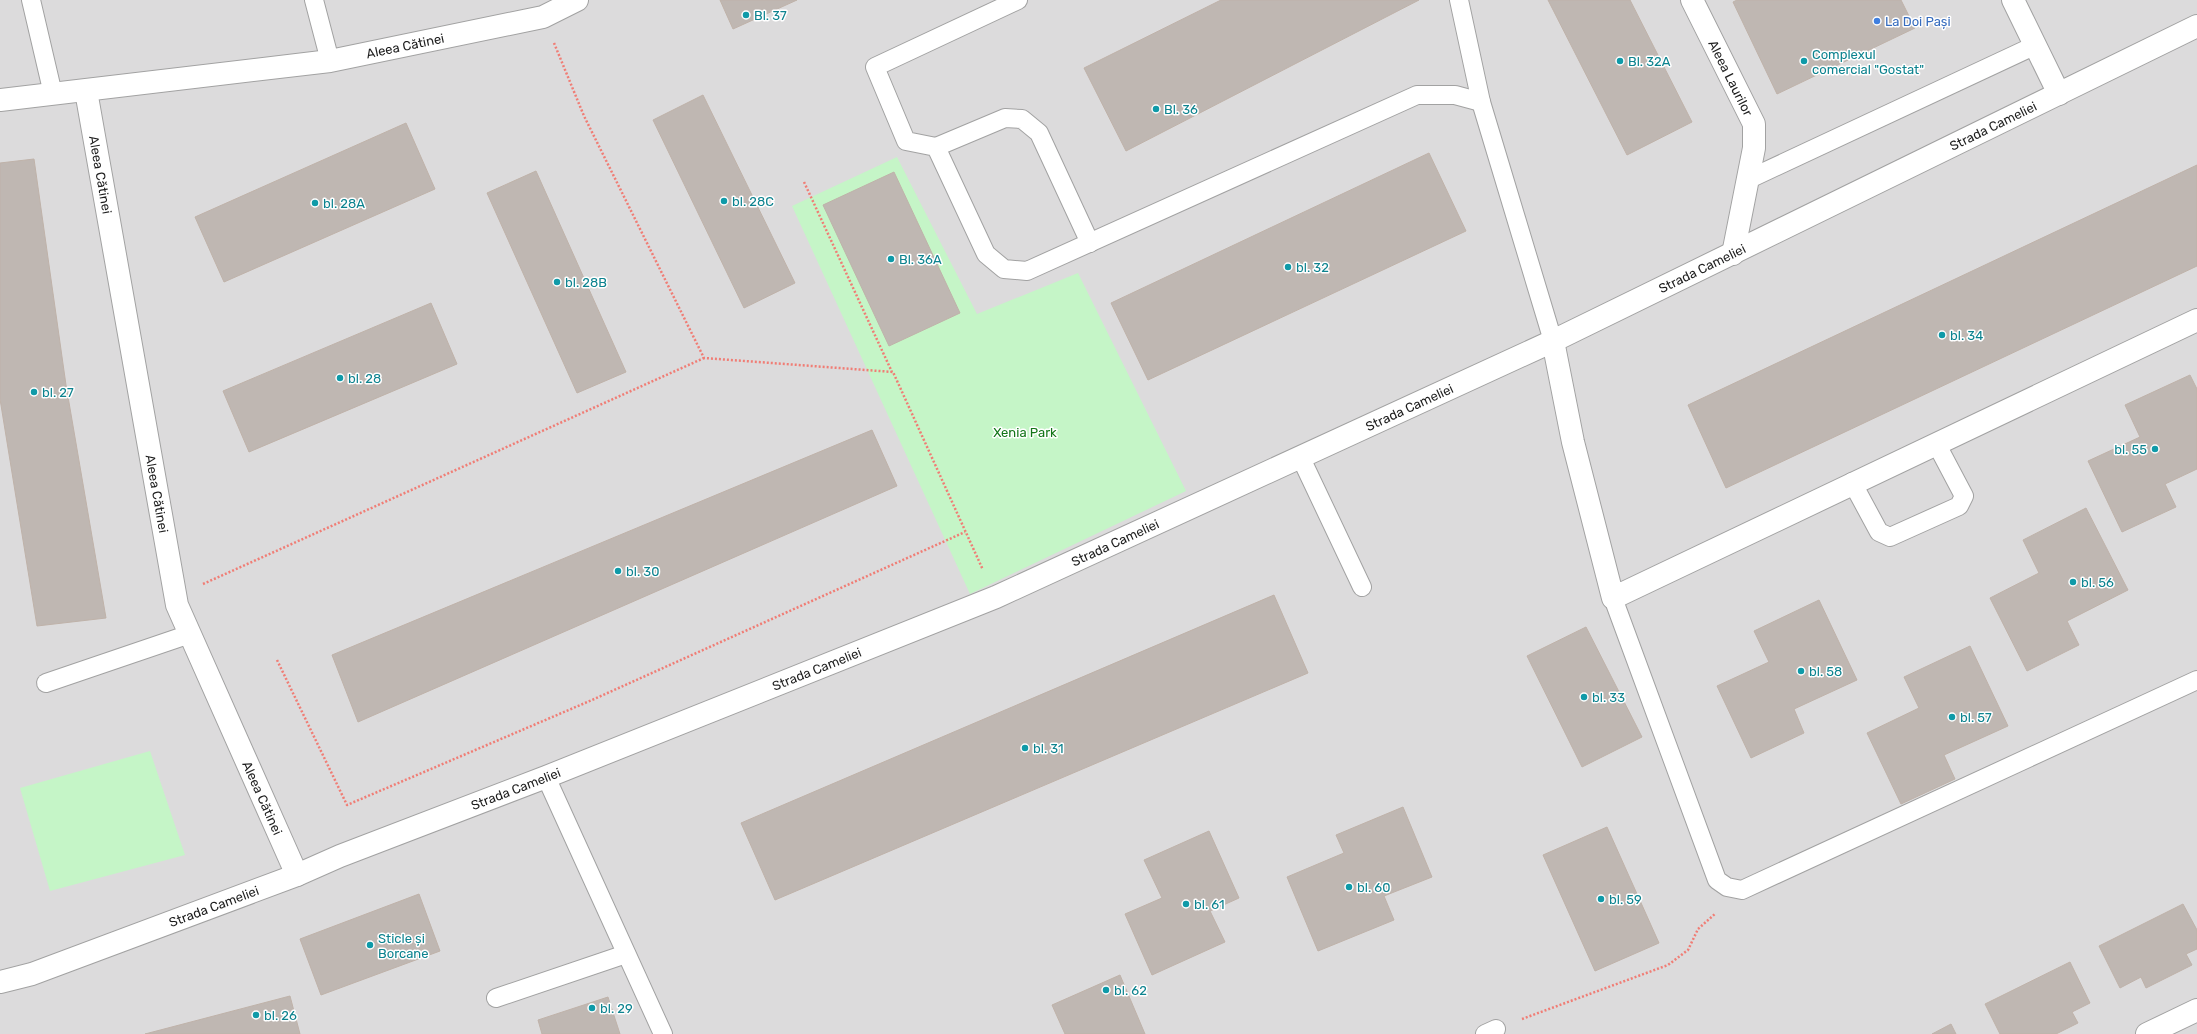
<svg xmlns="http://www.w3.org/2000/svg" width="2197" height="1034" font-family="Rubik,sans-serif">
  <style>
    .residential { fill: #dcdbdc }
    .park { fill: #c5f5c7 }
    .building { fill: #bfb7b2; stroke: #bfb2a9 }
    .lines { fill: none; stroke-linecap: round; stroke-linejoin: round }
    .lane-casing { stroke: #a2a2a2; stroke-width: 20 }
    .street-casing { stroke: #a2a2a2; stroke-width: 24 }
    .path { stroke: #f07d75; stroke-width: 2.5; stroke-dasharray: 2 2; stroke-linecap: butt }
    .lane { stroke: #fff; stroke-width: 18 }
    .street { stroke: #fff; stroke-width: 22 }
    .culture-dot { fill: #0f9aa8; stroke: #fff; stroke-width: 1.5 }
    .shop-dot { fill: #3f7fe0; stroke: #fff; stroke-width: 1.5 }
    .labels { text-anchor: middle; stroke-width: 3; stroke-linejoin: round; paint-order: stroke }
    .culture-label { font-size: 13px; fill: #0d838f; stroke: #fff; text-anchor: start }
    .shop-label { font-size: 13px; fill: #366cbe; stroke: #fff; text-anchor: start }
    .street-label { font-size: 13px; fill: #1e1e1e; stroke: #fff }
    .park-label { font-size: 13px; fill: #137518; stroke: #fff }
  </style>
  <rect width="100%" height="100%" fill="#efebe5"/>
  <rect class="residential" x="0" y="0" width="2197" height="1034"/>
  <g class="park">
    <polygon points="897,157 977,314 1078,273 1186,491 970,594 792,206"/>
    <polygon points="150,751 185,855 50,891 20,788"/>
  </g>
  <g class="building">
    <polygon points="720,0 797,0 733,29"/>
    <polygon points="1221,0 1419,0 1126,151 1084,68"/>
    <polygon points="1548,0 1630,0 1692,122 1627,155"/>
    <polygon points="1737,0 1901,0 1915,28 1777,94 1733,2"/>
    <polygon points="703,95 795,283 744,308 653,120"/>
    <polygon points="406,123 435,189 224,282 195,217"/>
    <polygon points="1429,153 1466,231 1148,380 1111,303"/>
    <polygon points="34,159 66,385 106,618 37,626 0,399 0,163"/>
    <polygon points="2197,165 2197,266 1726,488 1688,405"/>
    <polygon points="536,171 626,372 577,393 487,193"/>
    <polygon points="894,172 960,313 889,346 823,205"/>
    <polygon points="431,303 457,364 249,452 223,391"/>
    <polygon points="2190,375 2197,389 2197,469 2165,484 2176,507 2122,532 2088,461 2140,437 2125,405"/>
    <polygon points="872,430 897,486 358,722 332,655"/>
    <polygon points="2086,508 2128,590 2067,621 2079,645 2027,671 1990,598 2039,573 2023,540"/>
    <polygon points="1274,595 1308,673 775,900 741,823"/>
    <polygon points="1819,600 1857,680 1794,709 1804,733 1751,758 1717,686 1769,662 1754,631"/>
    <polygon points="1586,627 1642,737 1582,767 1527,656"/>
    <polygon points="1970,646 2008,726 1944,755 1955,779 1901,804 1867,733 1919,708 1904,677"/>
    <polygon points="1403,807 1432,877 1384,896 1394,920 1318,951 1287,877 1344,853 1336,835"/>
    <polygon points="1607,827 1659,943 1595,971 1543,855"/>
    <polygon points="1209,831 1239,898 1210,911 1225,942 1152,975 1125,914 1162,898 1144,860"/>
    <polygon points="419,894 440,951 321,995 300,939"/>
    <polygon points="2183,904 2197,930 2197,949 2186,954 2192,965 2146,988 2141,977 2120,988 2099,946"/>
    <polygon points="2070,962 2090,1003 2072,1012 2078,1023 2056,1034 2000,1034 1985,1004"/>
    <polygon points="1120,975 1145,1034 1065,1034 1052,1005"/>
    <polygon points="290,996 300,1034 145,1034"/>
    <polygon points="608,997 620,1034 542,1034 538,1020"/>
    <polygon points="1951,1024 1956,1034 1932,1034"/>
  </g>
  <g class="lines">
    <g class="lane-casing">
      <g id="lane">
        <polyline points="31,0 53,94"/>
        <polyline points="314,0 330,61"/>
        <polyline points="1018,0 875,67 906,141 936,147 986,254 1004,269 1027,271 1417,95 1455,95 1481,102"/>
        <polyline points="1459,0 1481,102 1553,341"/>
        <polyline points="936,147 1005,118 1022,119 1039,133 1090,243"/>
        <polyline points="1747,180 2036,45"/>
        <polyline points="1300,456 1362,587"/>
        <polyline points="1852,482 1879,532 1890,537 1959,506 1964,496 1936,443"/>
        <polyline points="1613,598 1717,880 1727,887 1742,890 2197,680"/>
        <polyline points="46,683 190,634"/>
        <polyline points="546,777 663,1034"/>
        <polyline points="496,998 626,954"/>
        <polyline points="1485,1034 1496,1029"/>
      </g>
    </g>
    <g class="street-casing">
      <g id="street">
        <path id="s1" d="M1692,0L1754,124V148L1733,254"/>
        <polyline points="2013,0 2059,94"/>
        <path id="s2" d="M86,91L177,605L297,875"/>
        <path id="s3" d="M0,100L330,61L543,17L577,0"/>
        <polyline points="1553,341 1573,442 1613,598 2197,320"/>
        <path id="s4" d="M0,982L32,974L297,875L340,856L546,777L996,597L1553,341L2197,26"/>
        <polyline points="2147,1034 2197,1010"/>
      </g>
    </g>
    <g class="path">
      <polyline points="554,43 584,116 704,358 893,372 983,570"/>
      <polyline points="804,182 892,372"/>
      <polyline points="203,584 704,358"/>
      <polyline points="277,660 347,805 592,700 965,532"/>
      <polyline points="1522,1019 1668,965 1688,950 1698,929 1716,913"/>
    </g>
    <use href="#lane" class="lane"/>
    <use href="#street" class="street"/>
  </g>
  <g class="culture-dot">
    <circle cx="746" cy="15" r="4"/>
    <circle cx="1620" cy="61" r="4"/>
    <circle cx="1804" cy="61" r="4"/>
    <circle cx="1156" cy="109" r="4"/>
    <circle cx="724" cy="201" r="4"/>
    <circle cx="315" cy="203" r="4"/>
    <circle cx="891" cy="259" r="4"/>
    <circle cx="1288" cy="267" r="4"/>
    <circle cx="557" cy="282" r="4"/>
    <circle cx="1942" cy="335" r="4"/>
    <circle cx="340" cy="378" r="4"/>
    <circle cx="34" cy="392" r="4"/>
    <circle cx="2155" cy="449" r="4"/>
    <circle cx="618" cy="571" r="4"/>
    <circle cx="2073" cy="582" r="4"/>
    <circle cx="1801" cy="671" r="4"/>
    <circle cx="1584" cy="697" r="4"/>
    <circle cx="1952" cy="717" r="4"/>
    <circle cx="1025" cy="748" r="4"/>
    <circle cx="1349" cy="887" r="4"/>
    <circle cx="1601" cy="899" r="4"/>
    <circle cx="1186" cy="904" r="4"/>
    <circle cx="370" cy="945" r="4"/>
    <circle cx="1106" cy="990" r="4"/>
    <circle cx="592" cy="1008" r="4"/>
    <circle cx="256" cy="1015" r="4"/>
  </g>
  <circle class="shop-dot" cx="1877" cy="21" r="4"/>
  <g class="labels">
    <g class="culture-label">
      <text x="754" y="20">Bl. 37</text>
      <text x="1812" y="59">Complexul<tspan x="1812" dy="15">comercial "Gostat"</tspan></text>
      <text x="1628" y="66">Bl. 32A</text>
      <text x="1164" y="114">Bl. 36</text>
      <text x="732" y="206">bl. 28C</text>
      <text x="323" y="208">bl. 28A</text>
      <text x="899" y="264">Bl. 36A</text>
      <text x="1296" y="272">bl. 32</text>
      <text x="565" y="287">bl. 28B</text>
      <text x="1950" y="340">bl. 34</text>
      <text x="348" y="383">bl. 28</text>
      <text x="42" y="397">bl. 27</text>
      <text x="2147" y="454" text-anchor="end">bl. 55</text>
      <text x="626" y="576">bl. 30</text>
      <text x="2081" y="587">bl. 56</text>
      <text x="1809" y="676">bl. 58</text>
      <text x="1592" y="702">bl. 33</text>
      <text x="1960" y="722">bl. 57</text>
      <text x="1033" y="753">bl. 31</text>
      <text x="1357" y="892">bl. 60</text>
      <text x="1609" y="904">bl. 59</text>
      <text x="1194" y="909">bl. 61</text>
      <text x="378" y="943">Sticle și<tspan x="378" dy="15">Borcane</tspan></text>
      <text x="1114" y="995">bl. 62</text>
      <text x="600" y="1013">bl. 29</text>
      <text x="264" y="1020">bl. 26</text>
    </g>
    <g class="shop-label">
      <text x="1885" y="26">La Doi Pași</text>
    </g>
    <g class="street-label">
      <text dy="5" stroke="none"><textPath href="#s3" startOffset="409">Aleea Cătinei</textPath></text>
      <text dy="5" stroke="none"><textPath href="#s1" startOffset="87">Aleea Laurilor</textPath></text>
      <text dy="5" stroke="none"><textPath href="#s4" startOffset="2171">Strada Cameliei</textPath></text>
      <text dy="5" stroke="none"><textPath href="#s2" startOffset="85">Aleea Cătinei</textPath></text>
      <text dy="5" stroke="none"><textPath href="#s4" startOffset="1847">Strada Cameliei</textPath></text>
      <text dy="5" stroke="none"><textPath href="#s4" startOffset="1523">Strada Cameliei</textPath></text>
      <text dy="5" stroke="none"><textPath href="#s2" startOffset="409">Aleea Cătinei</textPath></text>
      <text dy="5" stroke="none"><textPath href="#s4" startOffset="1199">Strada Cameliei</textPath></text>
      <text dy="5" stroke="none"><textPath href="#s4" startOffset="875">Strada Cameliei</textPath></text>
      <text dy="5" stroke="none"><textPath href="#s4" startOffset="551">Strada Cameliei</textPath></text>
      <text dy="5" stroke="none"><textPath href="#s2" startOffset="733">Aleea Cătinei</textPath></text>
      <text dy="5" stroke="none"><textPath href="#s4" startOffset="227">Strada Cameliei</textPath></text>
    </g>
    <g class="park-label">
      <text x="1025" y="437">Xenia Park</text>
    </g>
  </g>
</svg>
